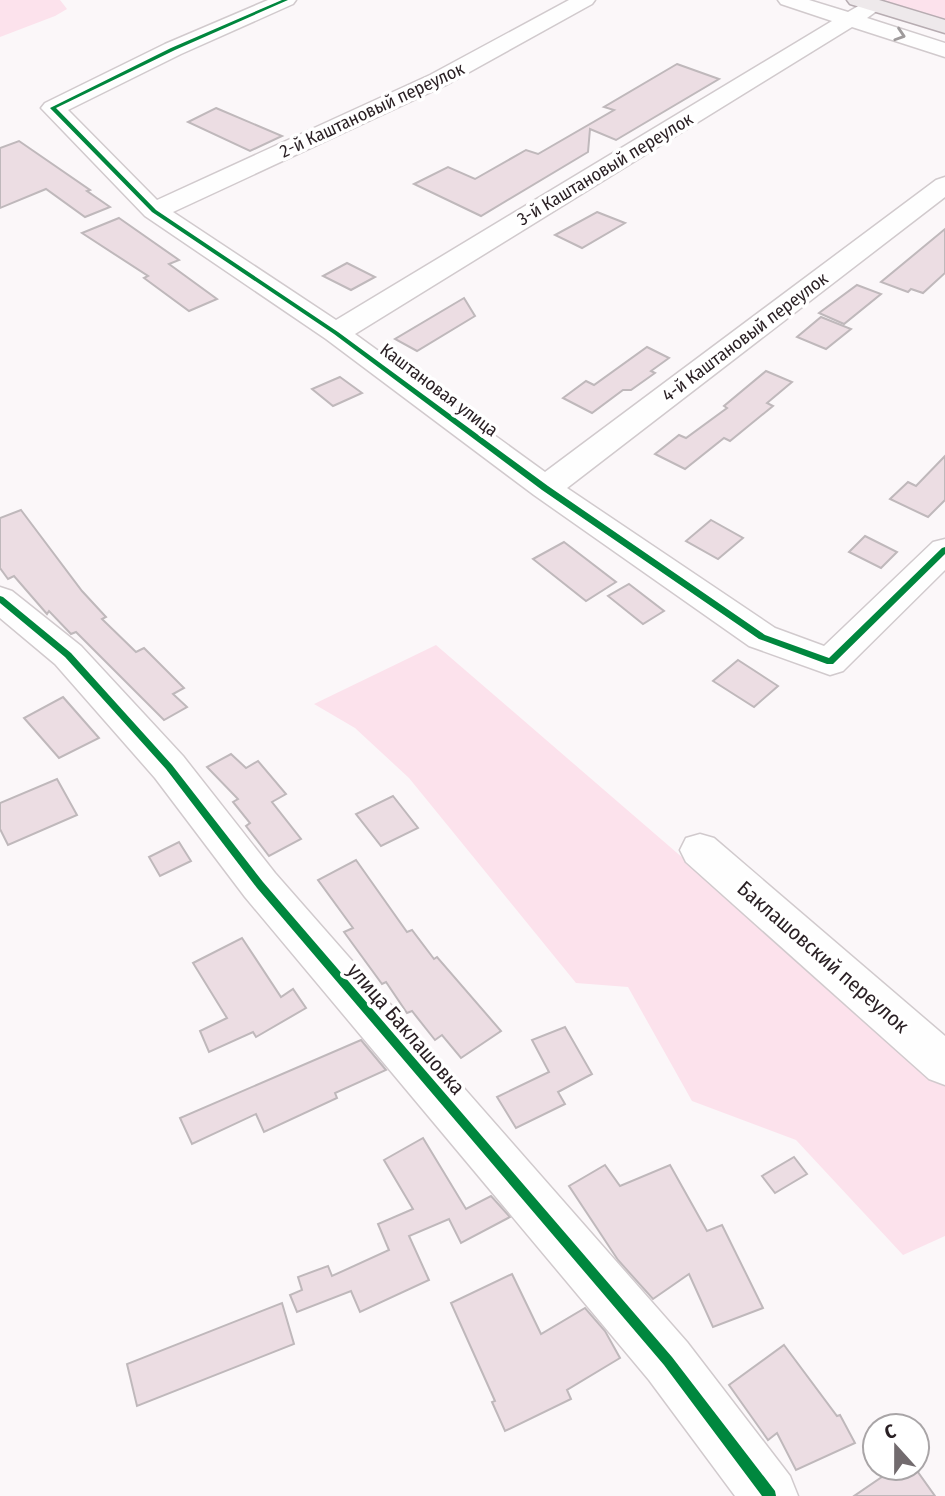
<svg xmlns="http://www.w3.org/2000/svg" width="945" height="1496" font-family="'Fira Sans Condensed',sans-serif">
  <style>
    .green { fill: #fce2ec }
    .building { fill: #ecdde3; stroke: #bfb8bb; stroke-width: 2 }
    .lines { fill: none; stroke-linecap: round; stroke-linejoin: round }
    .minor-casing { stroke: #d1cacd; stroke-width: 3 }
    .major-casing { stroke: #b7acb1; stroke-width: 3 }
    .minor { fill: #fefefe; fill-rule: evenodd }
    .major { fill: #eee9eb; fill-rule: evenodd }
    .cycleway-casing { stroke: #fff; stroke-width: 4 }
    .cycleway { fill: #00873e; fill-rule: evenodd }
    .oneway { stroke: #9e9a9b }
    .labels { text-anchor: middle; stroke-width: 7; stroke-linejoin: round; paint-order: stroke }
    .far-street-label { font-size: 18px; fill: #291f23; stroke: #fff }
    .street-label { font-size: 21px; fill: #291f23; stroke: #fff }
  </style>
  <rect width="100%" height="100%" fill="#fbf7f9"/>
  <g class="green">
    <polygon points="0,0 60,0 67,9 55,16 0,37"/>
    <polygon points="872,0 945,0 945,22"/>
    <polygon points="436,645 945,1084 945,1236 903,1255 796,1140 692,1101 628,987 576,983 409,778 355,728 314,704"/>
  </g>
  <g class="building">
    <polygon points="677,64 719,79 616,140 590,129 588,152 481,216 414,184 448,167 475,179 526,150 538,154 614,110 604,107"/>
    <polygon points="216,108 282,136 250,151 188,122"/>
    <polygon points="19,141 90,190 87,191 110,207 85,217 46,189 0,208 0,148"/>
    <polygon points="597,212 625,223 582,248 555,235"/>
    <polygon points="119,218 179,260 169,264 217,299 189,311 144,278 148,276 82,233"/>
    <polygon points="945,229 945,273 923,293 911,289 908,292 881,282"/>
    <polygon points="347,263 375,277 351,290 323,276"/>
    <polygon points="857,285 881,294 844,324 819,313"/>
    <polygon points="464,298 475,316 417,351 395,339"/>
    <polygon points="821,317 851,329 826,349 797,337"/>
    <polygon points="647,347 669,358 651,371 655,373 631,390 623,390 592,413 563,398 586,381 594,385"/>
    <polygon points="766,371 792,382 767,403 773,406 730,441 724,438 685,469 655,454 679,435 686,438 727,408 724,406"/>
    <polygon points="340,377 362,393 333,406 312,389"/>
    <polygon points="945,456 945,500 928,517 890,499 908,482 916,486"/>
    <polygon points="21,510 82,591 106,617 102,619 136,652 144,648 184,688 173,694 187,707 164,720 76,632 71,634 49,611 47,614 14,576 8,579 0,568 0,518"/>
    <polygon points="711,520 743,538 718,559 686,541"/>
    <polygon points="865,536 897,552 881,568 849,552"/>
    <polygon points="564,542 616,582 586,601 533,559"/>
    <polygon points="629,584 664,611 643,624 608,596"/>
    <polygon points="738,660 778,686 754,707 713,681"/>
    <polygon points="63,697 99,738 59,758 24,718"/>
    <polygon points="231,754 246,768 258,761 286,794 272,802 301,839 269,856 246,826 250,823 233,802 238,799 207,767"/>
    <polygon points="57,779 77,815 8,845 0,829 0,803"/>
    <polygon points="393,796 418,828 381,846 356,814"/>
    <polygon points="179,842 191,861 160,876 149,857"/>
    <polygon points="356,860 407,932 412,930 434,959 437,957 501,1031 461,1058 442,1035 435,1040 412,1011 407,1013 386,982 382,984 344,932 353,928 318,880"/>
    <polygon points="242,938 281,997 293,989 306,1008 256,1037 253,1032 209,1052 200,1031 227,1018 193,963"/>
    <polygon points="565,1027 592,1074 558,1092 565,1104 516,1128 497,1097 549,1072 532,1040"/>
    <polygon points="361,1040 386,1070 335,1093 337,1098 264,1132 256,1114 192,1144 180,1118"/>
    <polygon points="423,1138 466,1209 491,1196 510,1217 461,1243 449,1219 409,1236 429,1280 360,1312 351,1291 297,1312 290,1295 302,1290 298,1277 328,1266 332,1276 389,1250 378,1224 413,1209 384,1160"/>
    <polygon points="794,1157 807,1174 775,1193 762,1176"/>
    <polygon points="605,1165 620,1186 670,1165 707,1231 722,1225 763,1308 713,1327 689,1274 653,1299 618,1260 569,1186"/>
    <polygon points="512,1274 541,1334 585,1308 605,1331 620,1358 567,1390 571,1399 505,1431 492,1402 495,1401 451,1303"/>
    <polygon points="282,1303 294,1344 137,1406 127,1364"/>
    <polygon points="784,1345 837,1416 840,1415 855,1443 796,1470 777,1433 768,1440 729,1385"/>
    <polygon points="895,1468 915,1468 935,1496 854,1496"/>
  </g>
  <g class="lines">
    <g class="minor-casing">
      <g id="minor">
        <polygon points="268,0 296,0 293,4 181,54 68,110 157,200 430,75 569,0 595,0 592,4 446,85 173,212 336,320 832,21 781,4 778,0 809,0 848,12 867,1 881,1 885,5 867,18 945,43 945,57 852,27 355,334 545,472 936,180 945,177 945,197 567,488 775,628 824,646 933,542 945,539 945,570 843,671 830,675 749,646 534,495 326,339 145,216 41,108 45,103 165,44"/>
        <polygon points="0,587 12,591 81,646 183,756 275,873 687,1342 790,1476 798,1496 735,1496 649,1380 245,897 155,778 55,664 0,618"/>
        <polygon points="700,834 714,838 945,1036 945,1085 929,1079 686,862 680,850 686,838"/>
      </g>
    </g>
    <g class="major-casing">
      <polygon id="major" points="847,0 879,0 945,20 945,33 850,4"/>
    </g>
    <use href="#minor" class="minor"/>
    <use href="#major" class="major"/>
    <g class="cycleway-casing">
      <g id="cycleway">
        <polygon points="282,0 288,0 175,50 56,108 156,210 338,332 548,486 765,635 829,658 942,548 945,547 945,554 833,664 827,664 759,639 542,490 334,334 152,212 50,108 171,48"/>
        <polygon points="0,596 3,597 71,653 172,765 263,882 672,1357 775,1491 776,1496 762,1496 664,1365 257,888 166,769 65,657 0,603"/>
      </g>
    </g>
    <use href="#cycleway" class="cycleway"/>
  </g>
  <defs><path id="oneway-chevron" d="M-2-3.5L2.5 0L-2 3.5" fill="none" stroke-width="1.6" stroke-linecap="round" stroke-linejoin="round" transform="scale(1.75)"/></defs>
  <use class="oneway" href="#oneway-chevron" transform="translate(900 35) rotate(18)"/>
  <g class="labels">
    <g class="far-street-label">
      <text transform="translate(372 110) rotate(-25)" y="6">2-й Каштановый переулок</text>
      <text transform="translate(605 169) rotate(-31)" y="6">3-й Каштановый переулок</text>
      <text transform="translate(745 337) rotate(-37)" y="6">4-й Каштановый переулок</text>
      <text transform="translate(439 390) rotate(37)" y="6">Каштановая улица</text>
    </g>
    <g class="street-label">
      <text transform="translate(823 957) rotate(41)" y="7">Баклашовский переулок</text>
      <text transform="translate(406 1029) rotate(49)" y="7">улица Баклашовка</text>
    </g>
  </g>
  <g transform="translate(896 1447) rotate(339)"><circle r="33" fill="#ffffff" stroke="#a9a5a7" stroke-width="2"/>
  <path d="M0-5L12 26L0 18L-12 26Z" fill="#726b6e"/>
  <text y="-10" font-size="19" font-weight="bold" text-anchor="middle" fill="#291f23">С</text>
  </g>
</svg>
